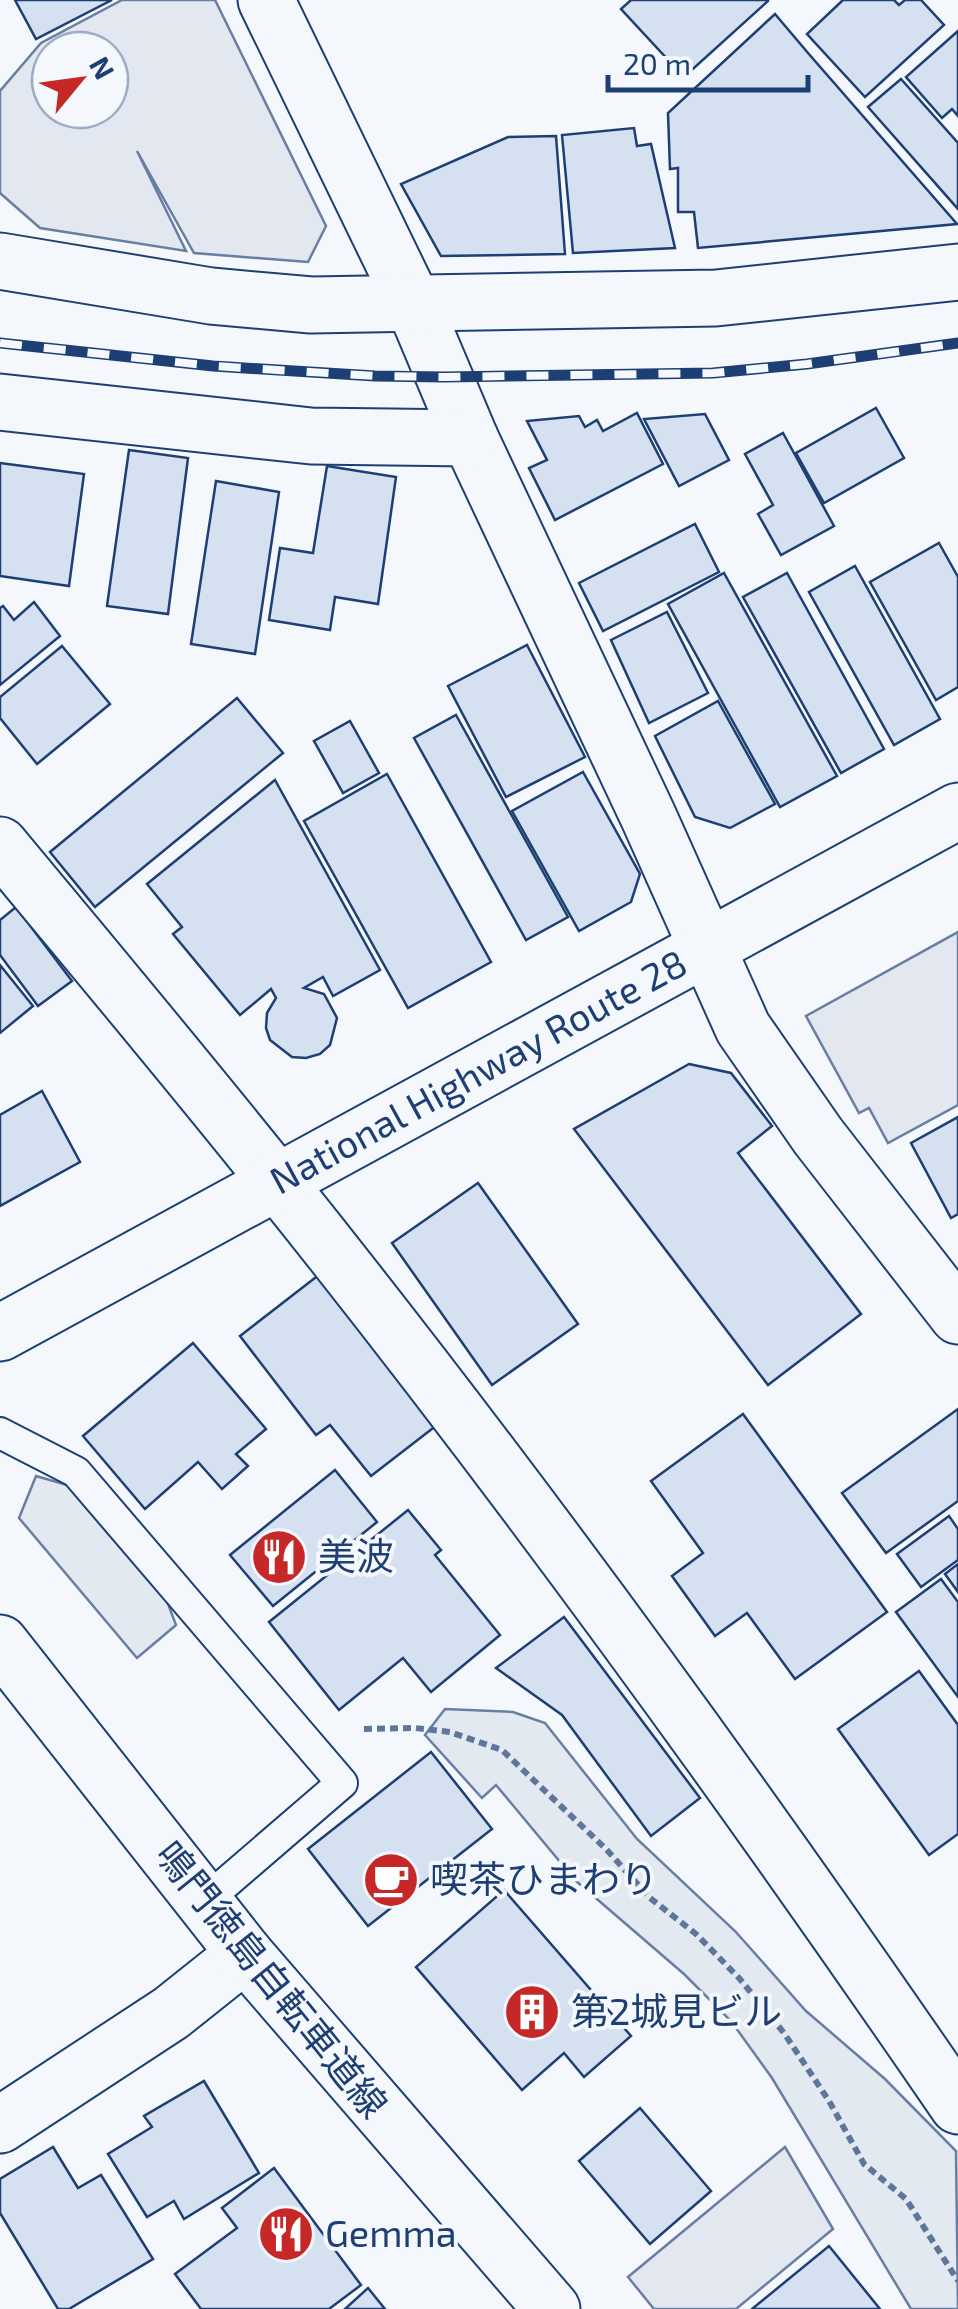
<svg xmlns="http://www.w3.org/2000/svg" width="958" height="2309" font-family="'Exo 2','Noto Sans JP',sans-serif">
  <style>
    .green { fill: #e3e9f0; stroke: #687fa3; stroke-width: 2.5 }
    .parking { fill: #e3e8f0; stroke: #687fa3; stroke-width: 2.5; fill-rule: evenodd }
    .building { fill: #d5e0f0; stroke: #1d3f73; stroke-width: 2.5 }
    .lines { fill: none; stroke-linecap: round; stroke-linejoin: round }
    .lane-casing { stroke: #1d3f73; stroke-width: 34 }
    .street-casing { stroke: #1d3f73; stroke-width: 59 }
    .secondary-casing { stroke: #1d3f73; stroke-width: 59 }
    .highway-casing { stroke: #1d3f73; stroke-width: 59 }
    .path { stroke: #5e769c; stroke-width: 6; stroke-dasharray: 8 5; stroke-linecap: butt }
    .lane { stroke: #f4f7fb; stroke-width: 30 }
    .street { stroke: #f4f7fb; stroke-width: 55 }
    .secondary { stroke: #f4f7fb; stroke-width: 55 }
    .highway { stroke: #f4f7fb; stroke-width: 55 }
    .rail-casing { stroke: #1d3f73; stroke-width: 11 }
    .rail { stroke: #f4f7fb; stroke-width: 8; stroke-dasharray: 22; stroke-linecap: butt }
    .labels { text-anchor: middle; stroke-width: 8; stroke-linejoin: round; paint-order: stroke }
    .street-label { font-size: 38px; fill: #1d3f73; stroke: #f4f7fb }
    .poi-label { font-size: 38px; fill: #1d3f73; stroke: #f4f7fb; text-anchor: start }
  </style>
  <rect width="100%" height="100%" fill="#f4f7fb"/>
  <g class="green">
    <polygon points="36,1476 74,1487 164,1593 176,1625 137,1658 19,1518"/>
    <polygon points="445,1709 513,1712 545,1723 637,1839 735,1931 806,2011 885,2079 956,2151 958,2309 911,2309 772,2078 731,2021 684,1974 576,1881 496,1785 482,1798 425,1735"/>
  </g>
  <g class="parking">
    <path d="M122,0H215L326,226L308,262L194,253L137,151L186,251L40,228L0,193V91L41,43ZM50,50H110V110H50Z"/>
    <polygon points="958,932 958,1105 888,1143 869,1108 859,1113 806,1016"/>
    <polygon points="785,2147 833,2229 736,2309 654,2309 628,2277"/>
  </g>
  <g class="building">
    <polygon points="15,0 112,0 36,39"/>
    <polygon points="631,0 768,0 768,1 684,77 621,9"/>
    <polygon points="843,0 894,0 899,5 905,0 921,0 944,25 865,97 807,34"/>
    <polygon points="775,14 808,53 957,224 698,248 694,212 678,212 678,168 670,169 668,113"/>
    <polygon points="958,31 958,116 952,109 942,118 906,77"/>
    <polygon points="901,79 958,143 958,209 868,107"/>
    <polygon points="634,128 637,146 651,144 675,248 573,253 562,135"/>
    <polygon points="556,136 565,254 441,256 401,184 508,137"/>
    <polygon points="876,408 904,458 824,503 796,453"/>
    <polygon points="637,413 663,464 555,520 529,468 547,460 527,421 579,416 585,427 597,420 603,431"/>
    <polygon points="705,414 729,460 679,486 644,419"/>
    <polygon points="783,433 834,526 781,555 758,514 773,505 745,454"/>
    <polygon points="129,450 188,458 168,614 107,606"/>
    <polygon points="0,463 84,474 69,586 0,576"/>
    <polygon points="327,466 396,477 378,604 335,597 330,630 269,620 280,548 313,553"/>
    <polygon points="216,481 279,492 255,654 191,644"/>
    <polygon points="695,524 719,572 603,631 579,583"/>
    <polygon points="939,543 958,577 958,687 936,700 870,582"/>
    <polygon points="855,566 940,719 894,745 809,592"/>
    <polygon points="724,573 837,776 780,807 668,604"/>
    <polygon points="787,573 884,749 841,773 743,597"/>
    <polygon points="34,602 60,636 0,685 0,608 3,606 14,620"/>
    <polygon points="667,612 708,693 649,723 611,640"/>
    <polygon points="527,645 585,757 506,797 448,686"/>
    <polygon points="62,646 110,704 37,764 0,718 0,697"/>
    <polygon points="237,698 283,753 95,907 50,852"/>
    <polygon points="718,701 775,804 730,828 695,817 655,736"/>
    <polygon points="456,715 568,917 526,940 414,738"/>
    <polygon points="350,721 379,773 343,793 314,741"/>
    <polygon points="583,772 640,874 631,902 579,931 512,811"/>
    <polygon points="387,774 491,962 408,1008 304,821"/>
    <polygon points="275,780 380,970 333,996 323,977 304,988 324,994 337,1018 330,1045 320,1054 306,1058 292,1057 270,1040 266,1028 267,1013 276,998 271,989 240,1015 173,934 182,927 147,884"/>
    <polygon points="16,907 72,981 38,1006 0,955 0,920"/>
    <polygon points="0,965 33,1006 0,1033"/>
    <polygon points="689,1064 731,1073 772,1126 738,1153 861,1314 768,1385 574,1129"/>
    <polygon points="42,1091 80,1162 0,1206 0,1115"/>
    <polygon points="958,1117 958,1214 951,1218 911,1143"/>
    <polygon points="478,1183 578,1324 492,1385 392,1243"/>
    <polygon points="320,1274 437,1425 371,1476 330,1425 316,1435 240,1336"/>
    <polygon points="193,1343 266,1429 236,1454 248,1466 222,1489 198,1462 145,1509 83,1436"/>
    <polygon points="958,1409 958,1501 886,1553 842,1493"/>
    <polygon points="743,1414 887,1612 795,1679 747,1613 715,1636 672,1576 703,1553 651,1481"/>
    <polygon points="335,1470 377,1522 273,1606 230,1555"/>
    <polygon points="408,1510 441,1550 435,1555 500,1635 431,1692 403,1658 339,1710 269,1622"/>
    <polygon points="949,1516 958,1529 958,1560 921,1587 897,1554"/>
    <polygon points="958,1564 958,1592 945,1574"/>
    <polygon points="941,1579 958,1602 958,1697 896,1612"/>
    <polygon points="564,1617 700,1798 651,1836 562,1715 496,1668"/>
    <polygon points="919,1671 958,1725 958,1834 929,1855 838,1729"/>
    <polygon points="431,1752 492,1829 368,1926 308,1849"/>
    <polygon points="504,1890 631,2036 584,2077 564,2053 522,2090 416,1967"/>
    <polygon points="204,2081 259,2173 184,2219 174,2201 147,2217 108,2154 152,2127 144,2116"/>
    <polygon points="640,2108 711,2191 650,2244 579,2161"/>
    <polygon points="53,2147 78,2188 101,2175 153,2259 69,2309 58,2309 0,2213 0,2179"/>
    <polygon points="274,2168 361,2285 329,2309 201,2309 175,2274 237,2228 222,2208"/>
    <polygon points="829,2246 880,2309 752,2309"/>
    <polygon points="368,2288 385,2309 345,2309"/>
  </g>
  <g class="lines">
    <g class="lane-casing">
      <polyline id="lane" points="0,1433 76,1472 342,1783 205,1901"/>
    </g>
    <g class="street-casing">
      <g id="street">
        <polyline points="266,0 414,305 470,438 649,818 743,1028 818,1136 958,1316"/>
        <polyline points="0,261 211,296 311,305 716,298 958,272"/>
        <polyline points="0,402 311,436 470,438"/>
        <path d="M0,845C93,957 187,1069 278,1183C517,1481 742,1791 958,2106"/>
        <polyline points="0,2125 171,2013 245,1954"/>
      </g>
    </g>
    <g class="secondary-casing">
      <polyline id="secondary" points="0,1643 245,1954 552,2309"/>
    </g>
    <g class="highway-casing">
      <g id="highway">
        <path id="s1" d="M0,1333L958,811"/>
      </g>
    </g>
    <polyline class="path" points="364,1729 415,1728 450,1732 502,1750 606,1849 650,1898 696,1934 739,1978 784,2033 829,2101 864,2164 906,2199 958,2281"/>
    <use href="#lane" class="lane"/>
    <use href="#street" class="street"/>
    <use href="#secondary" class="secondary"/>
    <use href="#highway" class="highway"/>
    <g class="rail-casing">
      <polyline id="rail" points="0,343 213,366 375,376 444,377 713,373 807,364 958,343"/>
    </g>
    <use href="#rail" class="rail"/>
  </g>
  <defs>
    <g id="restaurant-disc" transform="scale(2.875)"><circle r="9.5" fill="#c62828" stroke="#f4f7fb"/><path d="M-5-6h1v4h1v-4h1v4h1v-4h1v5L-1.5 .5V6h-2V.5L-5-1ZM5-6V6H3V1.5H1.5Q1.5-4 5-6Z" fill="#fff"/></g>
    <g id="cafe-disc" transform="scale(2.875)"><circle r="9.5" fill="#c62828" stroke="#f4f7fb"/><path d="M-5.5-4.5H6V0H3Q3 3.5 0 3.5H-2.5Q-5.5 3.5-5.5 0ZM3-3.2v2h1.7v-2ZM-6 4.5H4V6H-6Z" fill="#fff"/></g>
    <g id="building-disc" transform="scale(2.875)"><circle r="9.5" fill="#c62828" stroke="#f4f7fb"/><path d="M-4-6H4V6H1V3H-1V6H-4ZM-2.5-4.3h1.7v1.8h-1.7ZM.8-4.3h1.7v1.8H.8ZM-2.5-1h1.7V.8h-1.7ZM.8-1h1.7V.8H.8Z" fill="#fff"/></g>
  </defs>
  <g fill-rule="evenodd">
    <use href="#restaurant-disc" x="279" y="1557"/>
    <use href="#cafe-disc" x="391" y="1880"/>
    <use href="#building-disc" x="532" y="2012"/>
    <use href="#restaurant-disc" x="286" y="2234"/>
  </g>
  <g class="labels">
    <g class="street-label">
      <text dy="13" stroke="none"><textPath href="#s1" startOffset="545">National Highway Route 28</textPath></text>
      <text transform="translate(271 1980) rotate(51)" y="13">鳴門徳島自転車道線</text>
    </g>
    <g class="poi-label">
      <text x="318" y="1570">美波</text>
      <text x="430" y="1893">喫茶ひまわり</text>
      <text x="571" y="2025">第2城見ビル</text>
      <text x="325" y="2247">Gemma</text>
    </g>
  </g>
  <g transform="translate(80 80) rotate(61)"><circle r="48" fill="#f4f7fb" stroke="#9eadc5" stroke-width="2.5"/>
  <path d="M0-8L18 38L0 25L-18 38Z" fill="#c62828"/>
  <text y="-15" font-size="28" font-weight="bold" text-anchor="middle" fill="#1d3f73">N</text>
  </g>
  <path d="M608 75v15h200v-15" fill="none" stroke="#1d3f73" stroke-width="5"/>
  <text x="623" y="75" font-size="30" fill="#1d3f73" stroke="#f4f7fb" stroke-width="8" paint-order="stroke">20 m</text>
</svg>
